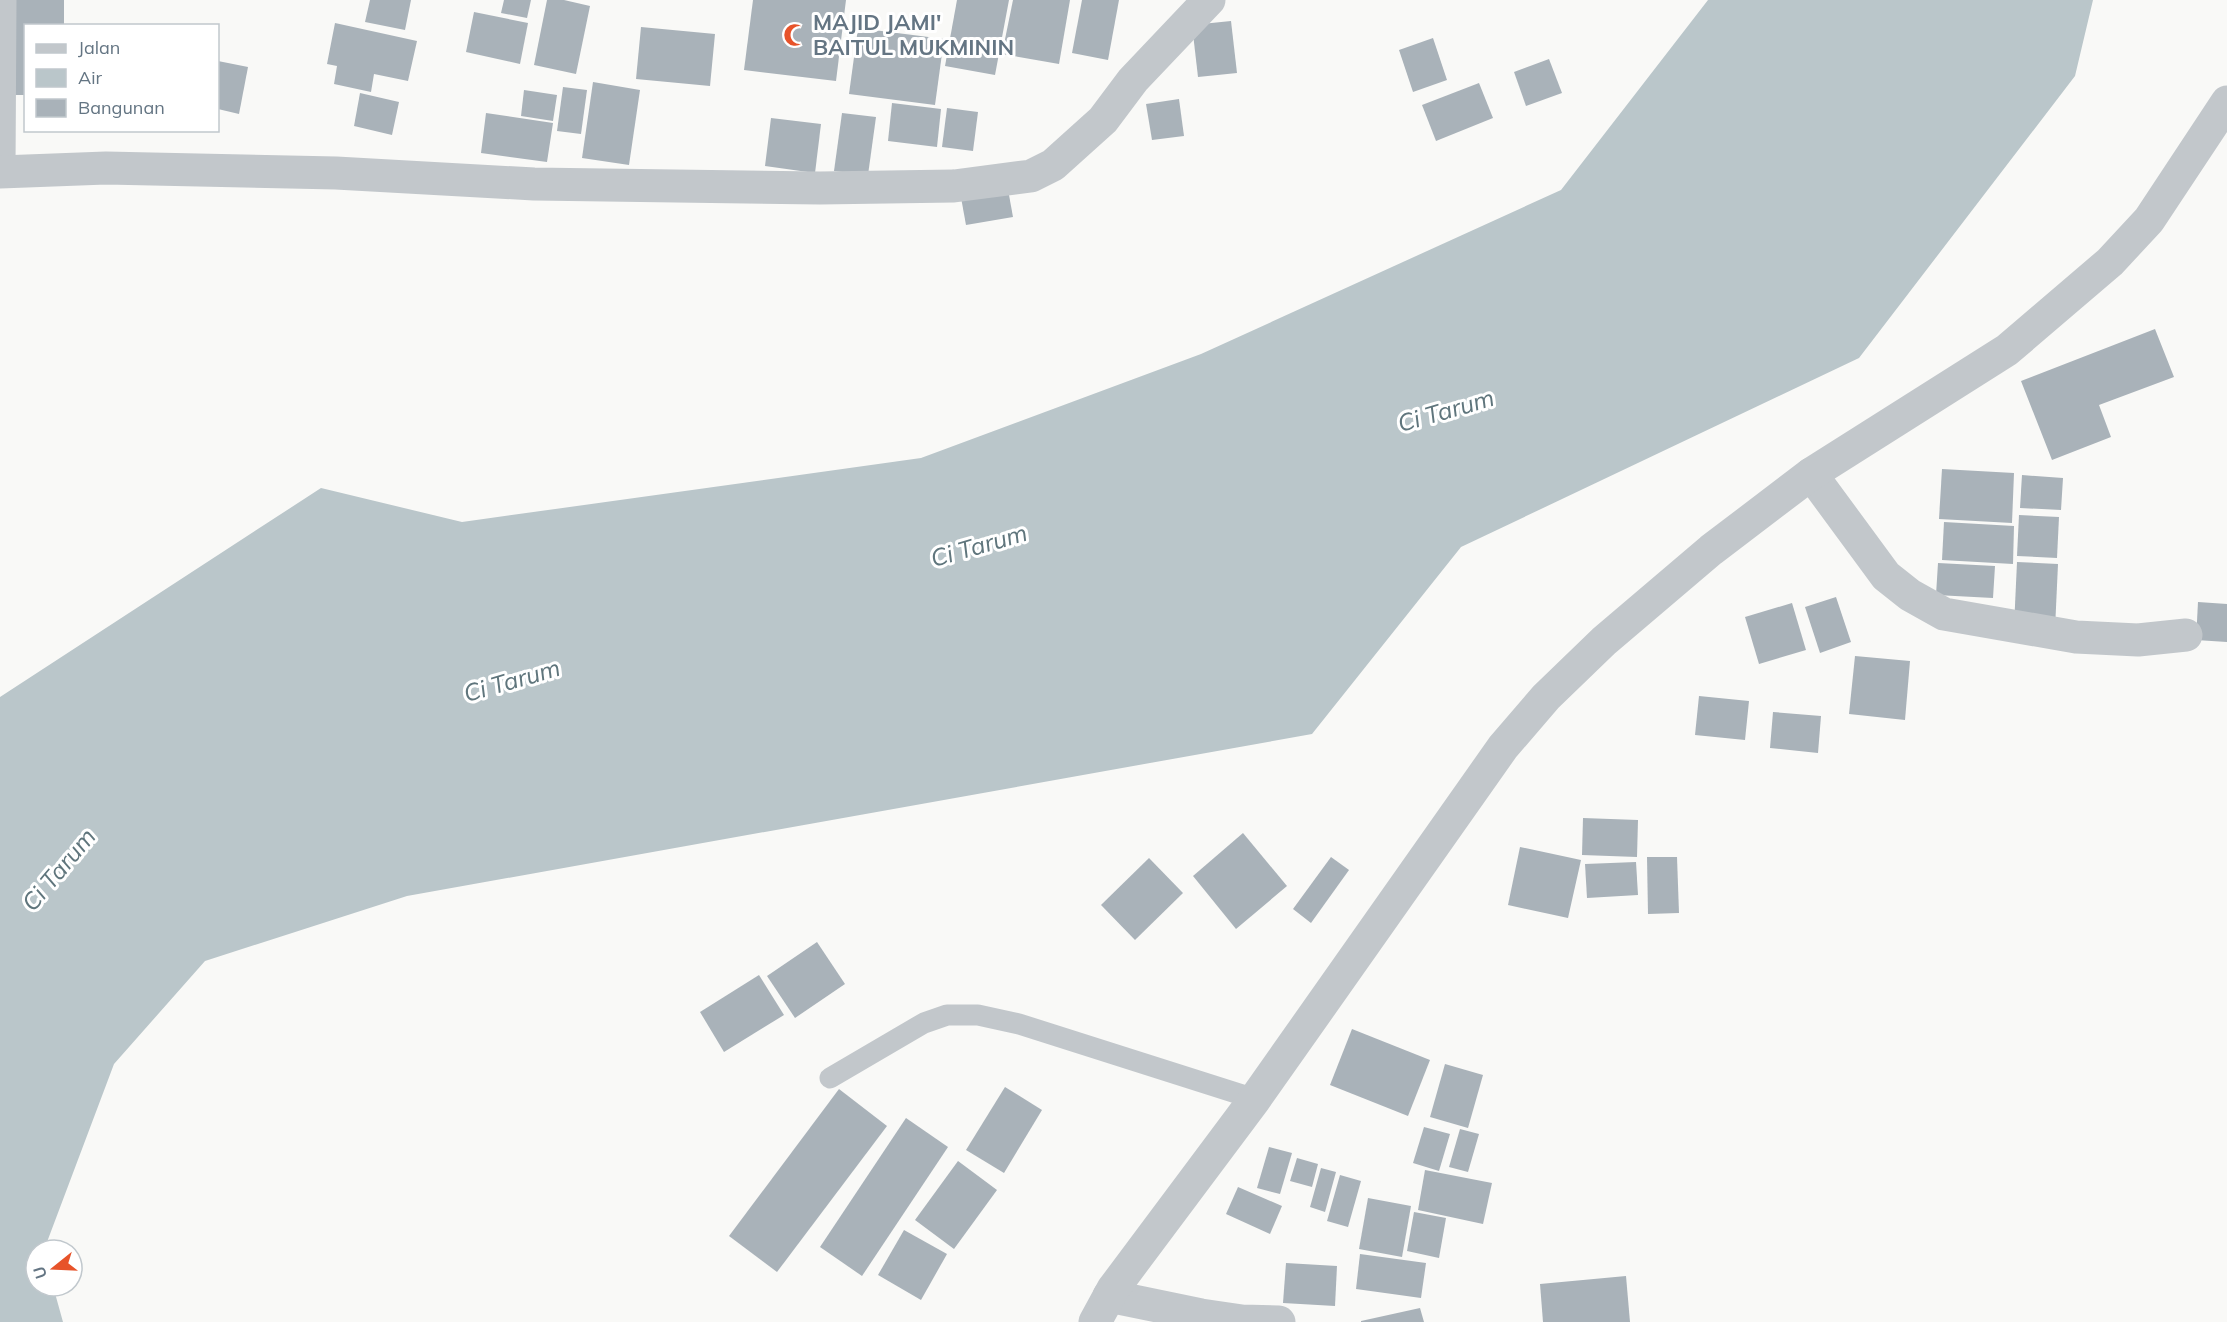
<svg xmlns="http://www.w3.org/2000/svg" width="2227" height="1322" font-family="Mulish,sans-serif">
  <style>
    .water { fill: #bac6ca }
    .building { fill: #a9b2b9 }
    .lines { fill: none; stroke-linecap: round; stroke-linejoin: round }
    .lane { stroke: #c2c7cb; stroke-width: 21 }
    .street { stroke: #c2c7cb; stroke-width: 33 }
    .labels { text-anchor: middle; stroke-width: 6; stroke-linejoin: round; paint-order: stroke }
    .poi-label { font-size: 22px; font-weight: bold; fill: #647583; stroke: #fff; text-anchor: start }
    .water-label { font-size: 24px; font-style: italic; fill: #5f757c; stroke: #fff }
  </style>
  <rect width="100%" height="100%" fill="#f9f9f7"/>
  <polygon class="water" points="1708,0 2093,0 2075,76 1859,358 1461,547 1312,734 407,896 205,961 114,1064 44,1250 36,1250 36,1286 53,1286 63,1322 0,1322 0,697 321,488 462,522 921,458 1201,354 1561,190"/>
  <g class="building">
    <polygon points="6,0 64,0 64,26 26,26 26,95 6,95"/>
    <polygon points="370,0 411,0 405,30 365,22"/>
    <polygon points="504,0 531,0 527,18 501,13"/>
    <polygon points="547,0 564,0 590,6 576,74 534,65"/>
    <polygon points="753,0 846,0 836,81 744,70"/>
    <polygon points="957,0 1009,0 995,75 945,66"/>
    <polygon points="1013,0 1070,0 1059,64 1002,54"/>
    <polygon points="1082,0 1119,0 1108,60 1072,53"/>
    <polygon points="474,12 528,23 520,64 466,52"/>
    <polygon points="1231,21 1237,73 1198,77 1192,25"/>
    <polygon points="335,23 417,41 408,81 374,74 371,92 334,84 337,66 327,64"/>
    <polygon points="641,27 715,34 710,86 636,79"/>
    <polygon points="858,28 944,39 935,105 849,94"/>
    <polygon points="1433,38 1447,80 1413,92 1399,50"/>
    <polygon points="1549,59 1562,93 1526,106 1514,72"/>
    <polygon points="218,61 248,67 239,114 218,109"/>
    <polygon points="593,82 640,90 629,165 582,158"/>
    <polygon points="1479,83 1493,118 1436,141 1422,105"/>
    <polygon points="563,87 587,90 581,134 557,131"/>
    <polygon points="524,90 557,95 553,121 521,116"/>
    <polygon points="360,93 399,102 392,135 354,126"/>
    <polygon points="1179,99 1184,136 1152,140 1146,104"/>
    <polygon points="892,103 941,109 937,147 888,141"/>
    <polygon points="947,108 978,112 973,151 942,147"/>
    <polygon points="486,113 553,123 547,162 481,153"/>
    <polygon points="842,113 876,117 868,175 834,171"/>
    <polygon points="771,118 821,124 815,173 765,166"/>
    <polygon points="1007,184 1013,217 966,225 960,192"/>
    <polygon points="2155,329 2174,377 2099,405 2111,437 2052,460 2021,381"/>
    <polygon points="1942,469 2014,473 2012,523 1939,519"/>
    <polygon points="2022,475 2063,478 2061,510 2020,508"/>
    <polygon points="2019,515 2059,517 2057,558 2017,556"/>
    <polygon points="1944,522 2014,526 2013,564 1942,560"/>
    <polygon points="2017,562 2058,564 2055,629 2014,627"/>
    <polygon points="1938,563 1995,566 1993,598 1936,595"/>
    <polygon points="1836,597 1851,642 1820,653 1805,607"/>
    <polygon points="2198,602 2227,604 2227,642 2196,640"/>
    <polygon points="1792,603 1806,650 1759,664 1745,617"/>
    <polygon points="1855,656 1910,661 1905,720 1849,714"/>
    <polygon points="1699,696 1749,701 1745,740 1695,735"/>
    <polygon points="1773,712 1821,716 1818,753 1770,748"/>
    <polygon points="1583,818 1638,820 1637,857 1582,855"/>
    <polygon points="1243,833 1287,886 1236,929 1193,876"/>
    <polygon points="1520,847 1581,860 1568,918 1508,905"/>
    <polygon points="1331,857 1349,870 1311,923 1293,909"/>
    <polygon points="1647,857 1677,857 1679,913 1648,914"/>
    <polygon points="1149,858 1183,893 1135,940 1101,905"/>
    <polygon points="1636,862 1638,895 1587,898 1585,864"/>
    <polygon points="817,942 845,984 795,1018 767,976"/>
    <polygon points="759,975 784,1015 724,1052 700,1012"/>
    <polygon points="1352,1029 1430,1060 1408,1116 1330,1085"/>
    <polygon points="1445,1064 1483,1075 1468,1128 1430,1117"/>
    <polygon points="1005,1087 1042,1110 1004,1173 966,1150"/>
    <polygon points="839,1089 887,1126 777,1272 729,1236"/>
    <polygon points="906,1118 948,1147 862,1276 820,1247"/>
    <polygon points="1424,1127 1450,1134 1439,1171 1413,1163"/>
    <polygon points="1460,1129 1479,1134 1468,1172 1449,1167"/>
    <polygon points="1269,1147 1292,1153 1280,1194 1257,1188"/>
    <polygon points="1297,1158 1318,1164 1312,1187 1290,1181"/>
    <polygon points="958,1161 997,1190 954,1249 915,1220"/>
    <polygon points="1321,1168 1336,1172 1325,1212 1310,1207"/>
    <polygon points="1425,1170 1492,1183 1483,1224 1418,1210"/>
    <polygon points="1340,1175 1361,1181 1348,1227 1327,1221"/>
    <polygon points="1238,1187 1282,1206 1270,1234 1226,1214"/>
    <polygon points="1368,1198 1411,1206 1402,1257 1359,1249"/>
    <polygon points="1414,1212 1446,1218 1439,1258 1407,1251"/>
    <polygon points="904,1230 947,1254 921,1300 878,1275"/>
    <polygon points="1360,1254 1426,1263 1421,1298 1356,1289"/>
    <polygon points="1286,1263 1337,1266 1335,1306 1283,1303"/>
    <polygon points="1626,1276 1630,1322 1543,1322 1540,1284"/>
    <polygon points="1420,1308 1424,1322 1361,1322 1361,1321"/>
  </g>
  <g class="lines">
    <g class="lane">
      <polyline points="5,170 6,0"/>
      <polyline points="830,1078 924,1023 947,1015 978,1015 1019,1024 1255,1099"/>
    </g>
    <g class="street">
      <polyline points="0,172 106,168 336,173 534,184 820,188 954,186 1031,176 1053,165 1103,120 1133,80 1209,0"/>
      <polyline points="1811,474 1886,576 1910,595 1944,614 2076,637 2138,640 2186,635"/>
      <polyline points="1109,1296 1201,1315 1242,1321 1279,1322"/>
      <polyline points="1095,1322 1113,1289 1255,1099 1503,747 1546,697 1604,641 1711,550 1811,474 2007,350 2110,262 2149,220 2227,102"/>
    </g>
  </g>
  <defs>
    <g id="mosque-bare" transform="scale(1.8)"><path d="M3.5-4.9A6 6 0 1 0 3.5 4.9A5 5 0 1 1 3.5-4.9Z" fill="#e7532a" stroke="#fff" stroke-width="2.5" paint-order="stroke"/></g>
  </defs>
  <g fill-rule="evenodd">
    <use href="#mosque-bare" x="795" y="35"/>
  </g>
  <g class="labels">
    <g class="poi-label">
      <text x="813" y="30">MAJID JAMI'<tspan x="813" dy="25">BAITUL MUKMININ</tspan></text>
    </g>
    <g class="water-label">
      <text transform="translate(1446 411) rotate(-16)" y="8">Ci Tarum</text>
      <text transform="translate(979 546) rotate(-16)" y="8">Ci Tarum</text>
      <text transform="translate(512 681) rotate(-16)" y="8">Ci Tarum</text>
      <text transform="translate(59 870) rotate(-50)" y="8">Ci Tarum</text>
    </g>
  </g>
  <rect x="24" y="24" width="195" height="108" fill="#ffffff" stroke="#c1c8cd" stroke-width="1.5"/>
  <rect x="36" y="44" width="30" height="9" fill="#c2c7cb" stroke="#c1c8cd" stroke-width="1.5"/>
  <text x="78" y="54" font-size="18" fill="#647583">Jalan</text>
  <rect x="36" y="69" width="30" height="18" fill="#bac6ca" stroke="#c1c8cd" stroke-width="1.5"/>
  <text x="78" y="84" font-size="18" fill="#647583">Air</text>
  <rect x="36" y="99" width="30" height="18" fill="#a9b2b9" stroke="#c1c8cd" stroke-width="1.5"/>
  <text x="78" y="114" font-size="18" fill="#647583">Bangunan</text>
  <g transform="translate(54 1268) rotate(252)"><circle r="28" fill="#ffffff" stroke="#c1c8cd" stroke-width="1.5"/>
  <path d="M0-4.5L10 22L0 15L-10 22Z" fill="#e7532a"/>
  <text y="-9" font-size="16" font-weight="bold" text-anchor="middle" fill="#647583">U</text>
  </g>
</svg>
